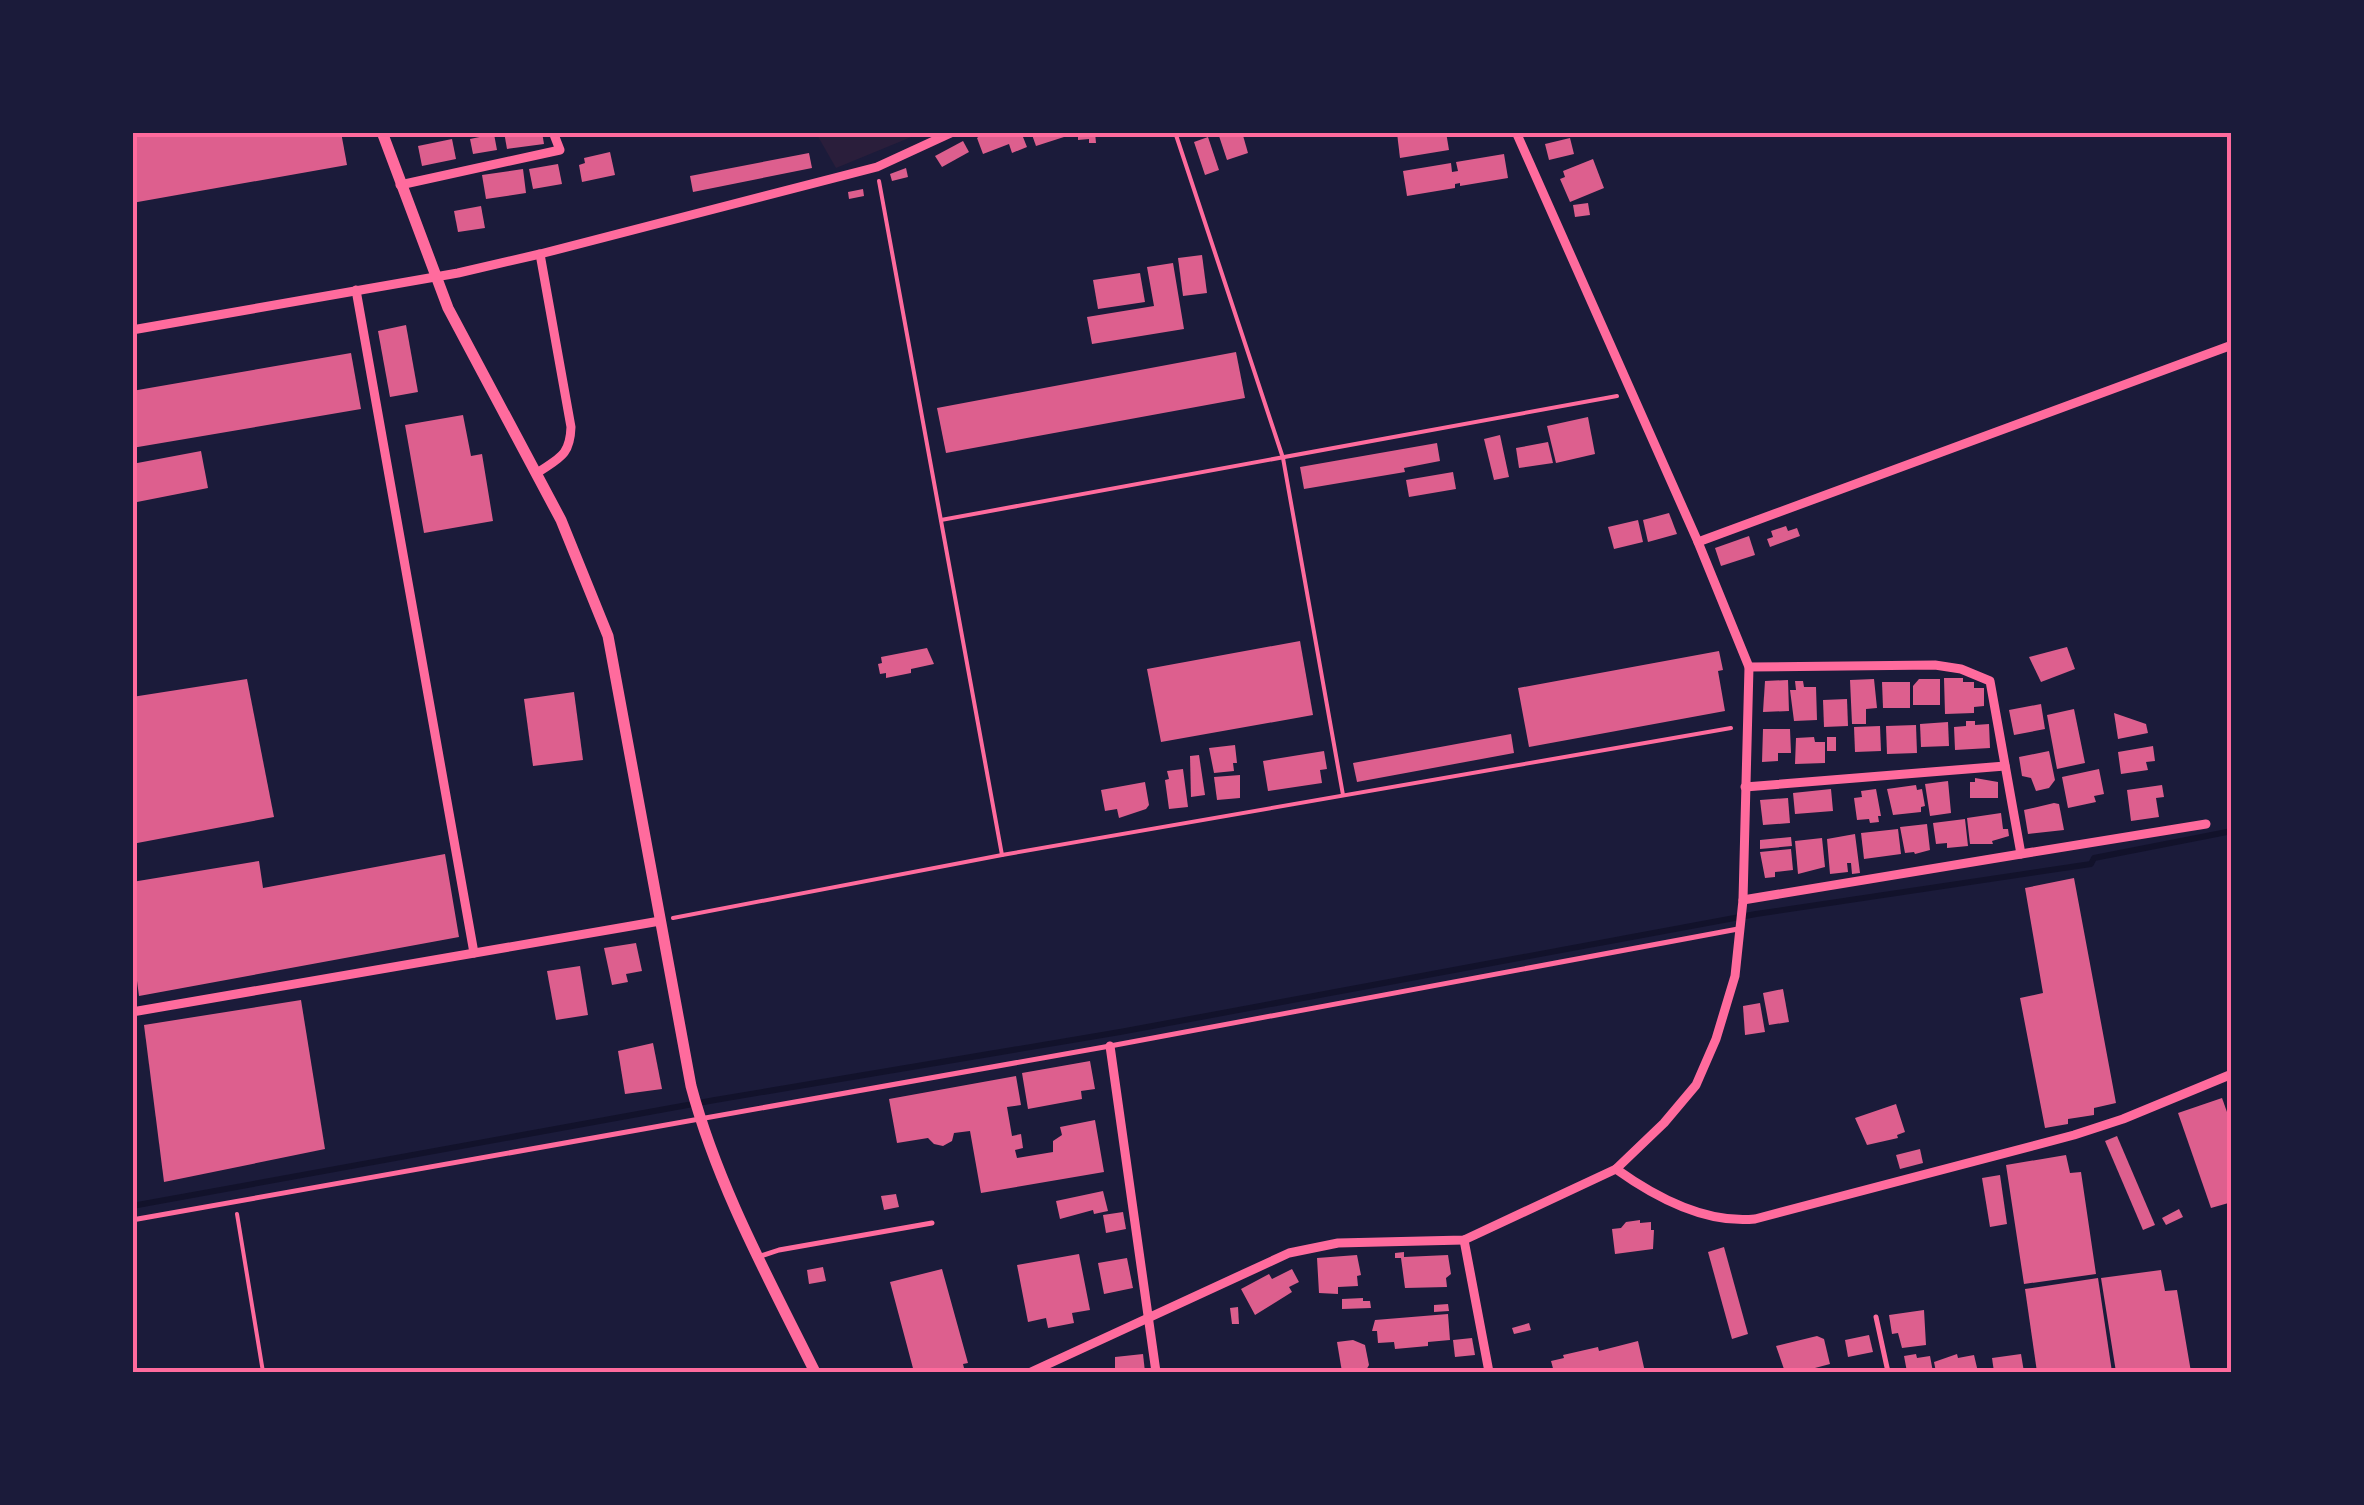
<svg xmlns="http://www.w3.org/2000/svg" width="2364" height="1505" font-family="Lora,serif">
  <style>
    .green { fill: #2a1e3b }
    .lines { fill: none; stroke-linecap: round; stroke-linejoin: round }
    .stream { stroke: #12122b; stroke-width: 6 }
    .building { fill: #dd5f8e }
    .path { stroke: #ff6b9d; stroke-width: 4 }
    .service { stroke: #ff6b9d; stroke-width: 5 }
    .minor { stroke: #ff6b9d; stroke-width: 9 }
    .tertiary { stroke: #ff6b9d; stroke-width: 11 }
    .neatline { fill: none; stroke: #ff6b9d; stroke-width: 4 }
  </style>
  <rect width="100%" height="100%" fill="#1b1b3a"/>
  <polygon class="green" points="816,133 921,133 836,168"/>
  <g class="lines">
    <polyline class="stream" points="132,1206 715,1100 1120,1032 1756,914 2091,864 2094,858 2232,831"/>
  </g>
  <g class="building">
    <polygon points="132,132 341,132 347,165 132,203"/>
    <polygon points="504,132 542,132 544,144 507,149"/>
    <polygon points="985,132 1021,132 1027,147 1012,153 1009,144 983,154 977,138"/>
    <polygon points="1031,132 1063,132 1064,137 1036,146"/>
    <polygon points="1078,132 1095,132 1096,143 1089,143 1089,139 1078,140"/>
    <polygon points="1230,132 1242,132 1248,153 1227,160 1219,136"/>
    <polygon points="1446,132 1449,150 1400,158 1397,133"/>
    <polygon points="494,134 497,150 473,154 470,139"/>
    <polygon points="1208,137 1219,170 1205,175 1194,142"/>
    <polygon points="1570,138 1574,154 1549,160 1545,144"/>
    <polygon points="452,139 456,159 422,166 418,146"/>
    <polygon points="963,141 969,152 942,167 935,156"/>
    <polygon points="610,152 615,175 582,182 579,165 585,163 584,158"/>
    <polygon points="809,153 812,168 693,192 690,176"/>
    <polygon points="1504,154 1508,178 1460,186 1460,183 1455,184 1455,188 1407,196 1403,171 1451,163 1452,172 1458,171 1456,162"/>
    <polygon points="1593,159 1604,188 1570,202 1560,179 1565,177 1563,171"/>
    <polygon points="558,164 562,184 533,189 529,169"/>
    <polygon points="906,168 908,177 892,181 890,174"/>
    <polygon points="523,169 526,193 486,199 482,175"/>
    <polygon points="863,189 864,196 849,199 848,192"/>
    <polygon points="1588,203 1590,215 1575,217 1573,205"/>
    <polygon points="481,206 485,228 458,232 454,211"/>
    <polygon points="1202,255 1207,293 1183,296 1178,258"/>
    <polygon points="1173,263 1184,329 1092,344 1087,317 1154,306 1147,267"/>
    <polygon points="1140,273 1145,302 1098,309 1093,280"/>
    <polygon points="406,325 418,392 390,397 378,331"/>
    <polygon points="1236,352 1245,398 946,453 937,408"/>
    <polygon points="351,353 361,409 132,448 132,391"/>
    <polygon points="463,415 471,456 482,454 493,521 424,533 405,425"/>
    <polygon points="1588,417 1595,454 1556,463 1547,426"/>
    <polygon points="1500,435 1509,477 1494,480 1484,439"/>
    <polygon points="1548,442 1553,463 1519,468 1516,448"/>
    <polygon points="1437,443 1440,461 1404,468 1405,472 1304,489 1300,467"/>
    <polygon points="201,451 208,488 132,503 132,464"/>
    <polygon points="1453,472 1456,489 1409,497 1406,480"/>
    <polygon points="1669,513 1677,534 1648,542 1643,520"/>
    <polygon points="1638,520 1643,542 1614,549 1608,527"/>
    <polygon points="1786,526 1788,531 1797,528 1800,536 1770,547 1767,539 1773,537 1771,531"/>
    <polygon points="1749,536 1755,555 1721,566 1715,548"/>
    <polygon points="1300,641 1313,715 1161,742 1147,669"/>
    <polygon points="2067,647 2075,669 2041,682 2029,657"/>
    <polygon points="927,648 934,664 911,669 911,673 886,678 886,673 880,674 878,664 882,663 881,657"/>
    <polygon points="1719,651 1723,670 1718,671 1725,711 1529,747 1518,688"/>
    <polygon points="1944,678 1963,678 1963,682 1974,682 1974,688 1984,688 1984,706 1974,707 1974,713 1945,714"/>
    <polygon points="247,679 274,817 132,844 132,697"/>
    <polygon points="1874,679 1877,708 1866,709 1866,724 1852,724 1850,680"/>
    <polygon points="1919,679 1940,679 1940,705 1913,705 1913,686"/>
    <polygon points="1788,680 1789,711 1763,712 1765,681"/>
    <polygon points="1795,681 1803,681 1804,687 1816,687 1817,720 1794,721 1790,690 1796,690"/>
    <polygon points="1882,682 1910,682 1910,708 1883,708"/>
    <polygon points="574,692 583,760 533,766 524,699"/>
    <polygon points="1847,699 1848,726 1824,727 1823,700"/>
    <polygon points="2041,704 2045,729 2014,735 2009,710"/>
    <polygon points="2074,709 2085,763 2057,769 2047,715"/>
    <polygon points="2114,713 2146,724 2148,733 2118,739"/>
    <polygon points="1966,721 1975,721 1975,725 1989,724 1990,748 1955,750 1954,727 1966,726"/>
    <polygon points="1948,722 1949,746 1921,747 1920,724"/>
    <polygon points="1916,725 1917,753 1887,754 1886,726"/>
    <polygon points="1880,726 1881,751 1855,752 1854,727"/>
    <polygon points="1763,729 1790,729 1791,753 1778,753 1778,761 1762,762"/>
    <polygon points="1511,734 1514,753 1357,782 1353,763"/>
    <polygon points="1814,737 1815,742 1825,742 1825,763 1795,764 1796,738"/>
    <rect x="1827" y="737" width="9" height="14"/>
    <polygon points="1235,745 1237,763 1233,763 1234,771 1214,773 1209,748"/>
    <polygon points="2153,746 2155,761 2146,762 2148,770 2121,774 2118,752"/>
    <polygon points="1324,751 1327,769 1320,770 1322,783 1268,791 1263,761"/>
    <polygon points="2049,751 2055,780 2049,788 2036,791 2031,778 2022,776 2019,757"/>
    <polygon points="1199,755 1205,795 1191,797 1190,756"/>
    <polygon points="1183,769 1188,807 1169,809 1165,780 1169,779 1167,771"/>
    <polygon points="2099,769 2104,794 2094,796 2096,802 2068,808 2062,777"/>
    <polygon points="1240,775 1240,798 1217,800 1214,777"/>
    <polygon points="1975,778 1998,782 1998,798 1970,798 1970,782 1975,782"/>
    <polygon points="1948,781 1951,813 1930,816 1925,784"/>
    <polygon points="1145,782 1149,805 1146,809 1119,818 1117,809 1105,811 1101,790"/>
    <polygon points="1916,785 1917,790 1922,789 1925,806 1921,807 1921,812 1893,815 1887,789"/>
    <polygon points="2162,785 2164,797 2156,798 2159,817 2131,821 2127,790"/>
    <polygon points="1831,789 1833,811 1795,814 1793,793"/>
    <polygon points="1876,789 1881,816 1878,816 1879,822 1870,823 1869,819 1857,820 1854,798 1862,797 1861,791"/>
    <polygon points="1788,798 1790,823 1763,825 1760,800"/>
    <polygon points="2054,803 2059,804 2064,830 2028,834 2024,810"/>
    <polygon points="2001,813 2003,829 2008,829 2009,836 1992,841 1993,844 1970,844 1967,818"/>
    <polygon points="1965,819 1968,846 1947,848 1947,843 1936,844 1933,823"/>
    <polygon points="1927,824 1930,850 1915,854 1914,852 1905,853 1900,827"/>
    <polygon points="1898,829 1901,854 1864,859 1861,833"/>
    <polygon points="1855,834 1860,873 1852,874 1851,863 1847,863 1848,872 1830,874 1827,839"/>
    <polygon points="1791,837 1792,846 1760,849 1760,840"/>
    <polygon points="1822,838 1825,867 1798,874 1795,841"/>
    <polygon points="1791,849 1793,870 1775,872 1775,877 1765,878 1760,852"/>
    <polygon points="445,854 459,937 139,996 132,943 132,882 259,861 263,888"/>
    <polygon points="2074,878 2116,1103 2094,1108 2094,1115 2068,1119 2068,1124 2045,1128 2020,998 2043,993 2025,888"/>
    <polygon points="636,943 642,971 626,974 628,982 612,985 604,948"/>
    <polygon points="580,966 588,1015 556,1020 547,971"/>
    <polygon points="1783,989 1789,1022 1769,1025 1763,993"/>
    <polygon points="301,1000 325,1149 164,1182 144,1025"/>
    <polygon points="1760,1003 1765,1032 1745,1035 1743,1006"/>
    <polygon points="653,1043 662,1089 625,1094 618,1051"/>
    <polygon points="1090,1061 1095,1089 1081,1091 1082,1099 1028,1109 1022,1073"/>
    <polygon points="1016,1076 1021,1105 1007,1107 1012,1136 1021,1134 1023,1148 1015,1150 1017,1158 1053,1152 1053,1141 1062,1135 1060,1127 1095,1120 1104,1172 981,1193 970,1131 954,1133 952,1141 943,1146 934,1144 928,1138 897,1143 889,1099"/>
    <polygon points="2222,1098 2232,1126 2232,1202 2211,1208 2178,1113"/>
    <polygon points="1896,1104 1905,1132 1897,1135 1898,1138 1867,1145 1855,1118"/>
    <polygon points="2117,1136 2155,1225 2143,1230 2105,1141"/>
    <polygon points="1920,1149 1923,1163 1900,1169 1896,1155"/>
    <polygon points="2066,1155 2070,1173 2081,1172 2096,1274 2024,1284 2006,1165"/>
    <polygon points="2000,1175 2007,1224 1990,1227 1982,1178"/>
    <polygon points="1103,1191 1108,1211 1094,1214 1093,1210 1060,1219 1056,1201"/>
    <polygon points="896,1194 899,1207 884,1210 881,1196"/>
    <polygon points="2179,1209 2183,1217 2166,1225 2162,1218"/>
    <polygon points="1123,1212 1126,1229 1106,1233 1103,1215"/>
    <polygon points="1640,1220 1640,1223 1651,1222 1651,1230 1654,1230 1653,1249 1615,1254 1612,1229 1621,1228 1626,1222"/>
    <polygon points="1724,1247 1748,1334 1732,1339 1708,1252"/>
    <polygon points="1404,1252 1404,1257 1448,1255 1451,1274 1446,1278 1447,1287 1405,1288 1401,1258 1395,1258 1395,1253"/>
    <polygon points="1079,1254 1090,1310 1072,1313 1074,1323 1048,1328 1046,1318 1028,1322 1017,1265"/>
    <polygon points="1357,1255 1361,1275 1357,1276 1358,1286 1338,1287 1338,1294 1319,1293 1317,1258"/>
    <polygon points="1127,1258 1133,1288 1104,1294 1098,1263"/>
    <polygon points="823,1267 826,1281 809,1284 807,1270"/>
    <polygon points="942,1269 968,1363 963,1364 965,1372 914,1372 890,1282"/>
    <polygon points="1292,1269 1299,1282 1289,1287 1292,1292 1255,1315 1241,1289 1269,1274 1272,1279"/>
    <polygon points="2161,1270 2165,1291 2177,1290 2191,1372 2116,1372 2101,1278"/>
    <polygon points="2098,1278 2112,1372 2037,1372 2025,1289"/>
    <polygon points="1363,1298 1363,1301 1370,1301 1371,1308 1342,1309 1342,1299"/>
    <polygon points="1448,1304 1449,1311 1434,1312 1434,1305"/>
    <polygon points="1238,1307 1239,1324 1232,1324 1230,1308"/>
    <polygon points="1924,1310 1926,1345 1902,1348 1898,1333 1892,1334 1889,1315"/>
    <polygon points="1448,1314 1450,1340 1428,1342 1428,1346 1395,1349 1394,1342 1378,1343 1377,1331 1372,1331 1375,1320"/>
    <polygon points="1529,1323 1531,1330 1514,1334 1512,1328"/>
    <polygon points="1869,1335 1873,1352 1848,1357 1845,1340"/>
    <polygon points="1817,1336 1824,1339 1830,1364 1800,1372 1785,1372 1776,1346"/>
    <polygon points="1472,1338 1475,1355 1455,1357 1453,1340"/>
    <polygon points="1353,1340 1365,1345 1369,1365 1365,1372 1342,1372 1337,1342"/>
    <polygon points="1638,1341 1645,1372 1610,1372 1610,1368 1602,1370 1603,1372 1554,1372 1551,1361 1564,1358 1563,1355 1598,1347 1599,1351"/>
    <polygon points="1143,1354 1145,1372 1115,1372 1115,1357"/>
    <polygon points="1916,1354 1917,1358 1930,1356 1933,1372 1907,1372 1904,1356"/>
    <polygon points="1957,1354 1958,1358 1974,1355 1978,1372 1936,1372 1934,1362"/>
    <polygon points="2021,1354 2024,1372 1994,1372 1992,1358"/>
  </g>
  <g class="lines">
    <g class="path">
      <polyline points="1175,132 1283,458 1343,795"/>
      <polyline points="879,181 1002,855"/>
      <polyline points="941,520 1617,396"/>
      <polyline points="673,918 1002,855 1731,728"/>
      <polyline points="237,1214 263,1372"/>
    </g>
    <g class="service">
      <polyline points="132,1220 1110,1046 1738,929"/>
      <polyline points="758,1257 779,1250 932,1223"/>
      <polyline points="1876,1317 1888,1372"/>
    </g>
    <g class="minor">
      <polyline points="400,185 560,150 553,132"/>
      <polyline points="356,290 474,953"/>
      <polyline points="132,330 458,273 540,254 877,167 953,132"/>
      <path d="M537,473C559,458 570,456 571,427L540,254"/>
      <polyline points="1698,542 2232,345"/>
      <polyline points="1745,787 2005,766"/>
      <polyline points="2021,854 2206,824"/>
      <polyline points="1743,900 2021,854 1990,681 1961,669 1935,665 1749,667"/>
      <polyline points="132,1012 660,921"/>
      <polyline points="1110,1046 1156,1372"/>
      <path d="M1616,1169C1655,1197 1706,1224 1755,1219L2074,1135L2123,1119L2232,1074"/>
      <polyline points="1464,1240 1489,1372"/>
      <polyline points="1031,1372 1289,1253 1338,1243 1464,1240 1616,1169 1664,1123 1696,1085 1716,1039 1735,976 1743,900 1749,667 1698,542 1516,132"/>
    </g>
    <path class="tertiary" d="M382,132L448,308L561,520L608,636L691,1086C718,1187 769,1279 815,1372"/>
  </g>
  <rect width="2364" height="1505" fill="none" stroke="#1b1b3a" stroke-width="270"/>
  <rect x="135" y="135" width="2094" height="1235" class="neatline"/>
</svg>
